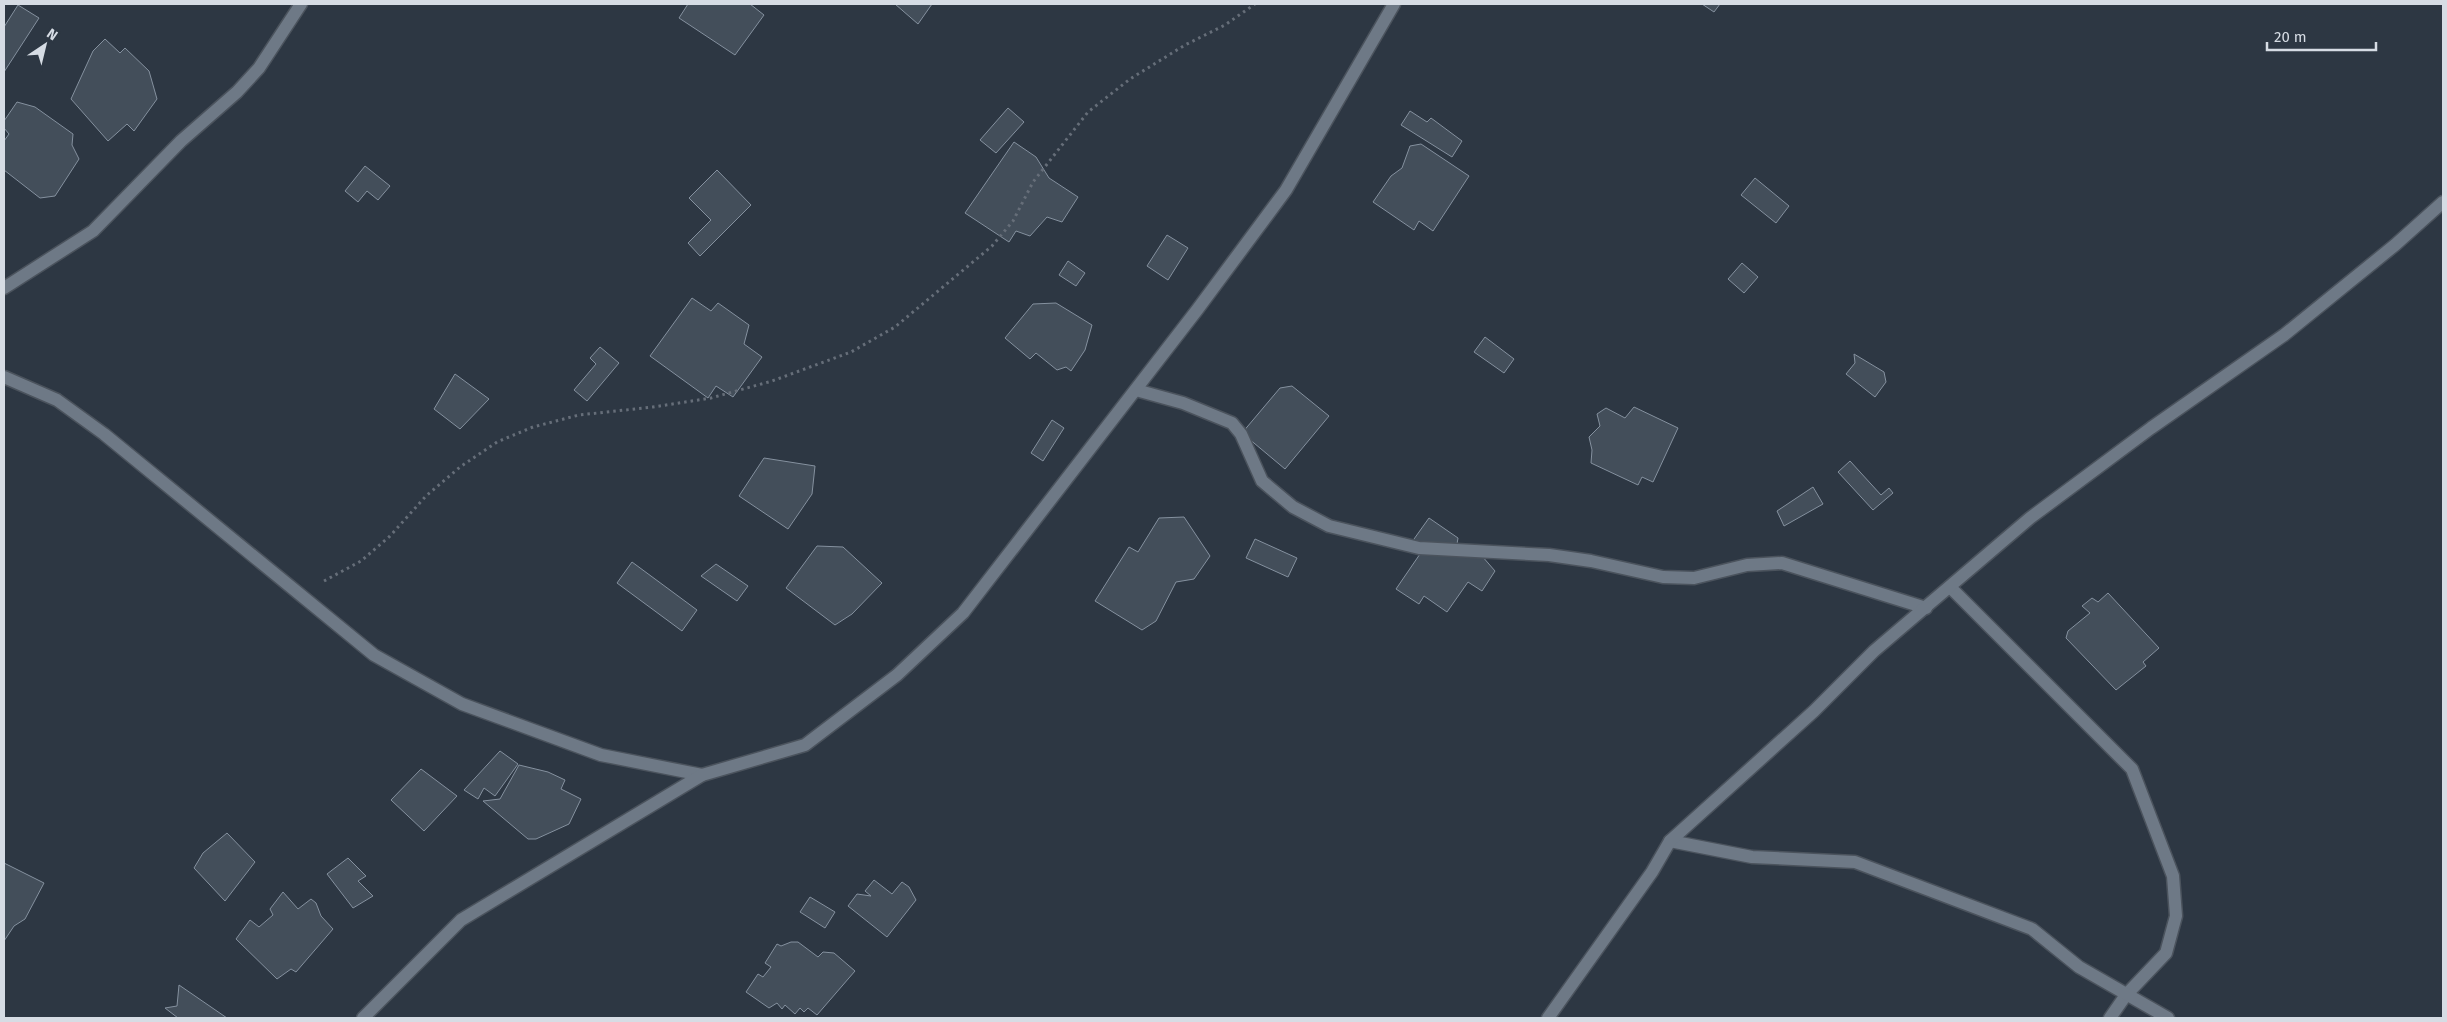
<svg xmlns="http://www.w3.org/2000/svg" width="2447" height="1022" font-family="'Fira Sans',sans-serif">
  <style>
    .building { fill: #434e5a; stroke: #85919f }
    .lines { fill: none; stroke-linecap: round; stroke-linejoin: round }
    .minor-casing { stroke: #4b535d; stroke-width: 15 }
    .path { stroke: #666e79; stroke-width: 3; stroke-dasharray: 2.5 4; stroke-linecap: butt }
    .minor { stroke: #6e7986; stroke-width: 12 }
  </style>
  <rect width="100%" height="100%" fill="#2d3743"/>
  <g class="building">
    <polygon points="688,4 750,4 764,15 735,55 679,18"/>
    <polygon points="895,4 932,4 918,24"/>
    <polygon points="1702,4 1720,4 1714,12"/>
    <polygon points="18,5 39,18 4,72 4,27"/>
    <polygon points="105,39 120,53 125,48 149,71 157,99 134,131 127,124 108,141 71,99 93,51"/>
    <polygon points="17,102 35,107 73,134 72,145 79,159 55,196 40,198 4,170 4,141 9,134 4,128 4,121"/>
    <polygon points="1008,108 1024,122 996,153 980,140"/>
    <polygon points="1410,111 1427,122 1431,118 1462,141 1452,157 1401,125"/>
    <polygon points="1014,142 1036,157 1049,178 1078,197 1062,222 1047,217 1030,236 1016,231 1009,242 965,213"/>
    <polygon points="1421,144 1469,176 1433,231 1419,221 1414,230 1373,202 1391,176 1402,168 1410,146"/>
    <polygon points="365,166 390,186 378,200 367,191 358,202 345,191"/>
    <polygon points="717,170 751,205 700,256 688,243 711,220 689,198"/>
    <polygon points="1755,178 1789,206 1776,223 1741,195"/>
    <polygon points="1167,235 1188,248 1168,280 1147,266"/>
    <polygon points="1068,261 1085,273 1076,286 1059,275"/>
    <polygon points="1742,263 1758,277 1744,293 1728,279"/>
    <polygon points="692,298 711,311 718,303 749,325 744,344 762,357 733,397 716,386 708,398 650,356"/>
    <polygon points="1056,303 1092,325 1085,350 1071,371 1066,367 1057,370 1036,353 1030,359 1005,338 1033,304"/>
    <polygon points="1485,337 1514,359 1504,373 1474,352"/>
    <polygon points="600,347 619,363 587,401 574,390 596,364 590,358"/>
    <polygon points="1854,354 1884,372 1886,382 1875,397 1846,374 1855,363"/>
    <polygon points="455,374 489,399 460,429 434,409"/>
    <polygon points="1292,386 1329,416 1285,469 1242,433 1280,388"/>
    <polygon points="1634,407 1678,428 1653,482 1642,477 1638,485 1591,463 1592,450 1589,437 1600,426 1597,414 1606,408 1625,418"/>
    <polygon points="1052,420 1064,428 1043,461 1031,453"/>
    <polygon points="764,458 815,466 812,494 788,529 739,496"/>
    <polygon points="1850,461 1881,495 1889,488 1893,493 1873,510 1838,472"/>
    <polygon points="1813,487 1823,504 1784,526 1777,511"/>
    <polygon points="1184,517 1210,556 1194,579 1176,582 1156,621 1142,630 1095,601 1129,547 1138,552 1159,518"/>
    <polygon points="1429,518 1458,538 1457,544 1475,548 1495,571 1482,591 1468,582 1447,612 1424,596 1419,604 1396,589 1420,554 1409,546"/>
    <polygon points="1255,539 1297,558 1288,577 1246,558"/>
    <polygon points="817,546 843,547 882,583 852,614 835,625 786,588"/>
    <polygon points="632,562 697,610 682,631 617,583"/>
    <polygon points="716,564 748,586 737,601 701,576"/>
    <polygon points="2108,593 2159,648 2143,662 2146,666 2116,690 2066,638 2068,631 2090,613 2082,606 2092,598 2098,602"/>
    <polygon points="500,751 518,764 495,796 484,788 478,799 464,790"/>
    <polygon points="519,765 548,772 565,780 561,789 581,799 569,824 536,839 528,839 483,801 500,799"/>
    <polygon points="421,769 457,796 424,831 391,800"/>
    <polygon points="227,833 255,862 225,901 194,868 203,853"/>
    <polygon points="348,858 366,876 358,881 373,896 353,908 327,874"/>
    <polygon points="4,863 44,883 25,919 14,926 4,941"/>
    <polygon points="874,880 892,894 902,882 909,887 916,900 887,937 848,906 857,894 871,896 865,891"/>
    <polygon points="283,892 298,909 311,899 316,903 321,916 333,929 296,972 291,969 277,979 236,939 250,920 259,927 273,915 270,909"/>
    <polygon points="810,897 835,912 825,928 800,912"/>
    <polygon points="791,942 798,942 818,957 823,952 834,953 855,971 817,1015 808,1008 804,1012 800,1008 795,1014 785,1005 782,1009 777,1003 769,1008 746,992 758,974 763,977 771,967 765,963 777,944 781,946"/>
    <polygon points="179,985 227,1018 178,1018 165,1008 177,1006"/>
  </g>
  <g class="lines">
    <g class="minor-casing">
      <g id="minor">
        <polyline points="4,288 93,231 181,141 237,92 259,68 301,4"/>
        <polyline points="4,377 57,400 104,434 374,655 462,704 601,755 702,775"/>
        <polyline points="1136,390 1183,403 1232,423 1241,434 1262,481 1293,507 1329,526 1419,548 1549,555 1591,561 1663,577 1694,578 1747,565 1782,563 1926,608"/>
        <polyline points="1950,587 2132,769 2173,876 2176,916 2166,953 2126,995 2110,1018"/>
        <polyline points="1670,841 1752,857 1855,862 2032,929 2079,967 2168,1018"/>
        <polyline points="363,1018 461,920 702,775 805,745 897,675 963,613 1197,310 1286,190 1394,4"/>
        <polyline points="1548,1018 1652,872 1670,841 1814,711 1874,651 2030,518 2151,428 2284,335 2395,245 2443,202"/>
      </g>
    </g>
    <polyline class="path" points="324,581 361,561 390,536 426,496 460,467 497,442 533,427 579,415 653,407 711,398 772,381 851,352 895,327 992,246 1013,221 1033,182 1088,112 1130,79 1185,45 1225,25 1255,4"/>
    <use href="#minor" class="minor"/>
  </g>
  <rect width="2447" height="1022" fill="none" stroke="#d6dce4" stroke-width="10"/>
  <g transform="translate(45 45) rotate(35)" stroke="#2d3743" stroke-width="4" paint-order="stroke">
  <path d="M0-4L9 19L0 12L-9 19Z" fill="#d6dce4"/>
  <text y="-8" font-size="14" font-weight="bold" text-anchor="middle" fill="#d6dce4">N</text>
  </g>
  <path d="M2267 42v8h109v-8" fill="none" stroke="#d6dce4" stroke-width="2.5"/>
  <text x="2274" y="42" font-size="15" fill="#d6dce4" stroke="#2d3743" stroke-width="4" paint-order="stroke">20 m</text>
</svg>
